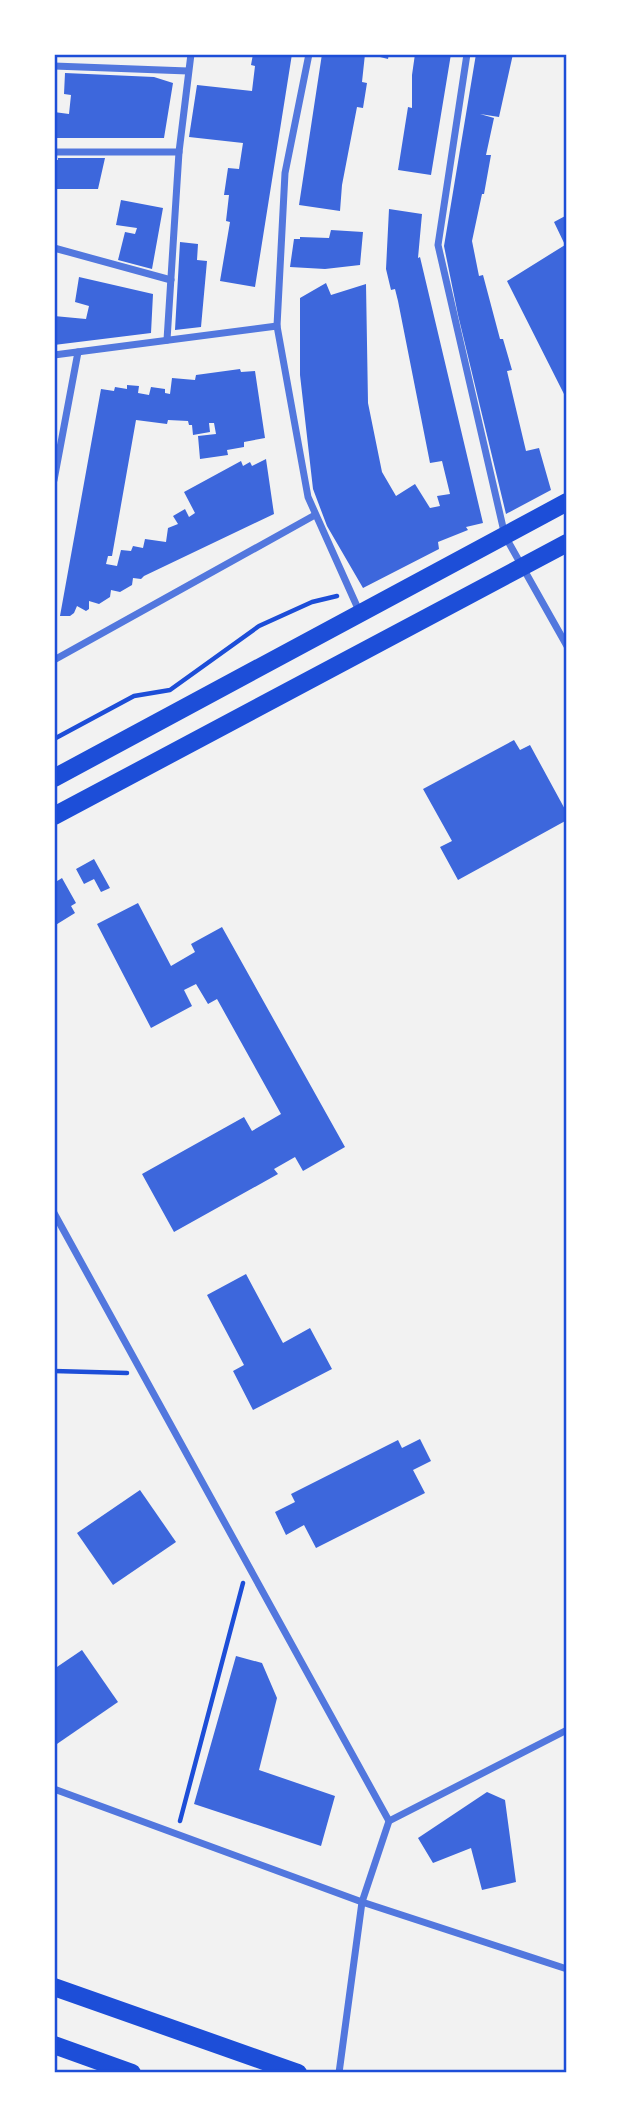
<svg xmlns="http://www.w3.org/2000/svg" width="621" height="2127" font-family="Rubik,sans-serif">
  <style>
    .building { fill: #3d67dc }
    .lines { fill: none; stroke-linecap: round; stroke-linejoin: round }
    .path { stroke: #1d4ed8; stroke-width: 4.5 }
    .minor { stroke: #5277de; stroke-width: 7 }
    .primary { stroke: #1d4ed8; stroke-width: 18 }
    .trunk { stroke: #1d4ed8; stroke-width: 18 }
    .neatline { fill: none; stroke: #1d4ed8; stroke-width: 2.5 }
  </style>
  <rect width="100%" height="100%" fill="#f2f2f2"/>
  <g class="building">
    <polygon points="253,54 292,54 255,287 220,281 230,222 226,221 229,195 224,195 228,168 239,169 243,143 189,137 197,85 252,91 255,66 251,65"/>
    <polygon points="322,54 365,54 362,82 367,83 363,108 357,107 342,185 340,211 299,205"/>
    <polygon points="368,54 389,54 388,59"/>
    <polygon points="415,54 451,54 431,175 398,170 408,107 412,108 412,75"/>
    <polygon points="476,54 513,54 499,117 480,114 494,118 486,155 491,155 484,194 482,194 472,241 479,276 483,275 500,339 503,339 512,370 507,371 526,451 539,448 551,490 506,514 458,315 444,246"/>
    <polygon points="65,73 154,77 173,83 164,138 54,138 54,112 69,114 71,95 64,94"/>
    <polygon points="58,158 105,158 98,189 54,189 54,160 58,160"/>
    <polygon points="121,200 163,208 152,269 118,260 125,232 135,234 137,228 116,225"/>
    <polygon points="389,209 422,214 418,258 420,257 483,523 466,527 468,530 438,542 439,549 363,588 327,526 313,489 300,375 300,298 326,283 331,295 366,284 368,403 382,472 396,496 415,484 430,508 440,506 437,496 450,494 442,461 430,463 398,301 395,289 391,290 386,269"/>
    <polygon points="567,215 567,400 507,281 565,245 554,222"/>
    <polygon points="331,230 363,232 360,265 325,269 290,267 294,239 300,239 300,237 329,238"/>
    <polygon points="180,242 198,244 197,260 207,261 201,327 175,330"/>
    <polygon points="79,277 153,294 151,333 54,345 54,316 86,319 89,306 75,302"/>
    <polygon points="240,369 241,372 255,371 265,438 244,442 244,447 227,450 228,455 200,459 198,436 216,434 214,423 209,423 210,432 193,435 192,425 189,425 188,421 168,420 167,424 136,420 112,556 108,556 106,564 117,566 121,550 131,551 133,546 143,548 145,539 166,542 168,528 178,524 173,516 185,509 189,517 195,513 184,492 241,461 243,466 250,462 252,466 266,459 274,514 144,576 141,579 133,578 132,585 120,592 111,590 110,597 99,604 89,601 89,609 86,611 77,606 74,613 70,616 60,616 101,389 114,391 115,387 127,389 127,385 139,386 138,393 149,395 151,387 165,389 165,393 170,394 172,378 195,380 196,375"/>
    <polygon points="514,740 520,750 530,745 567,813 567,820 458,880 440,847 452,841 423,789"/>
    <polygon points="94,859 110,888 101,892 94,879 84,884 76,869"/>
    <polygon points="62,878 76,903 71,906 75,913 54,926 54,883"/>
    <polygon points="138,903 171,966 195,952 191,944 222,927 345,1147 303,1171 295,1157 274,1169 278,1174 174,1232 142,1174 244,1117 252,1131 281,1114 217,999 208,1004 196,984 184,990 192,1006 151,1028 97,924"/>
    <polygon points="246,1274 283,1343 310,1328 332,1369 253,1410 233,1371 244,1365 207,1295"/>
    <polygon points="420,1439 431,1461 413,1470 425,1493 316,1548 304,1525 286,1535 275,1512 295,1502 291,1494 398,1440 402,1448"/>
    <polygon points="140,1490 176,1542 113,1585 77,1533"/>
    <polygon points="82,1650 118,1702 54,1746 54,1669"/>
    <polygon points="236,1656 262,1663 277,1698 259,1770 335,1796 321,1846 194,1804"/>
    <polygon points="487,1792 505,1800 516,1882 482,1890 471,1848 433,1863 418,1838"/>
  </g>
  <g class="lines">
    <g class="path">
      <polyline points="54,739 134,696 170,690 259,626 312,602 337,596"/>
      <polyline points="54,1371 127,1373"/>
      <polyline points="180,1821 243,1583"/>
    </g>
    <g class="minor">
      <polyline points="309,54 285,173 277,326 308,497 360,613"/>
      <polyline points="467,54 438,245 505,536 567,646"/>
      <polyline points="54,66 188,71"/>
      <polyline points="54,152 179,152"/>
      <polyline points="54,248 171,280"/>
      <polyline points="167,340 179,152 191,54"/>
      <polyline points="54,355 277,326"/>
      <polyline points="54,480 78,352"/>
      <polyline points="54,660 315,515"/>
      <polyline points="54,1213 389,1821"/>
      <polyline points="54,1789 362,1902 567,1969"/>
      <polyline points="339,2073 362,1902 389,1821 567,1730"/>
    </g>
    <g class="primary">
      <polyline points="54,778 567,502"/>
      <polyline points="54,816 567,543"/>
    </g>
    <g class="trunk">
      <polyline points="54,1987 298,2073"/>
      <polyline points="54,2045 132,2073"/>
    </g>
  </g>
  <rect width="621" height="2127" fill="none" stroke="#ffffff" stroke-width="112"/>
  <rect x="56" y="56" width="509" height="2015" class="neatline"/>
</svg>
